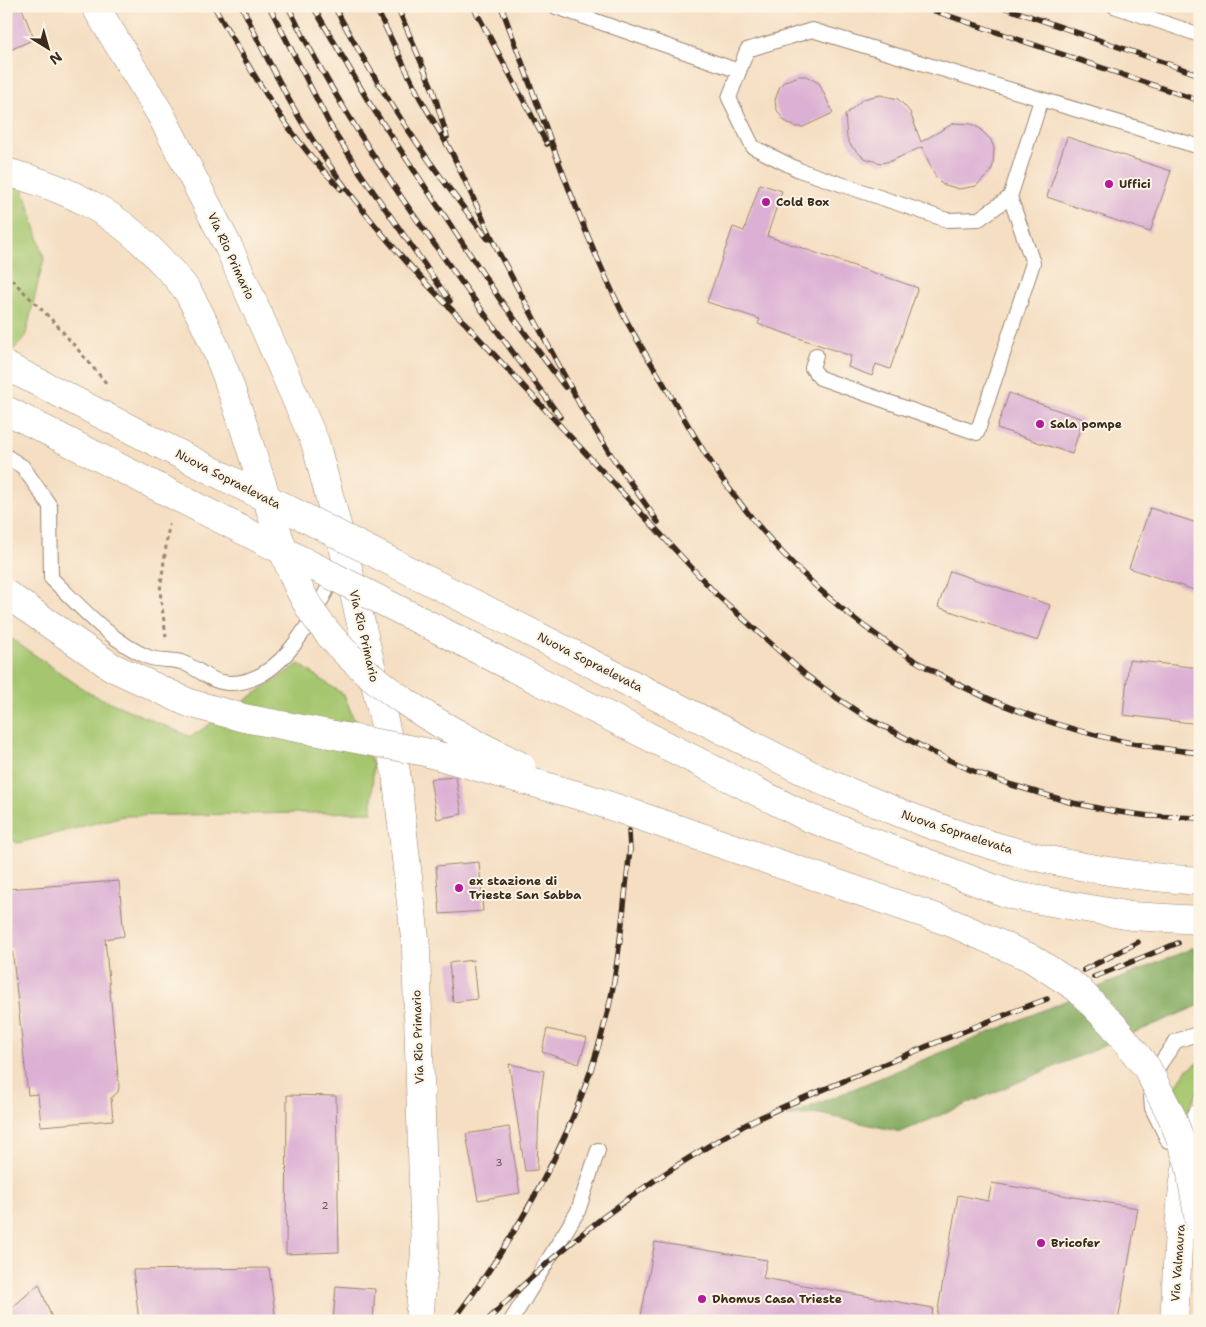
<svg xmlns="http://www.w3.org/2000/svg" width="1206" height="1327" font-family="'Shantell Sans',sans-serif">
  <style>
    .green { fill: #a5c66e; stroke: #707846 }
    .forest { fill: #84ab61; stroke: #606a40 }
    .building { fill: #dcb0d4 }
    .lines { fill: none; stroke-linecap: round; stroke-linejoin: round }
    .lane-casing { stroke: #988470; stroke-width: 16 }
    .street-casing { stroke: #988470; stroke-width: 29 }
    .primary-casing { stroke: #988470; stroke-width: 29 }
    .path { stroke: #988470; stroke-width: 3; stroke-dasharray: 4 4; stroke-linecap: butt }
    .lane { stroke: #fff; stroke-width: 14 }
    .street { stroke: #fff; stroke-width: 28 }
    .primary { stroke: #fff; stroke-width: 28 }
    .rail-casing { stroke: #3b2a1e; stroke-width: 5.5 }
    .rail { stroke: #fcf5e5; stroke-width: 4; stroke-dasharray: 11; stroke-linecap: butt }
    .highway-bridge-casing { stroke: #988470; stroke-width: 29; stroke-linecap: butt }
    .highway-bridge { stroke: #fff; stroke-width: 28 }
    .poi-dot { fill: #b5179e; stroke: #fcf5e5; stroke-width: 2 }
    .labels { text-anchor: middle; stroke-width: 4; stroke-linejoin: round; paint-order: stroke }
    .number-label { font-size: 10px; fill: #634c4c }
    .poi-label { font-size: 12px; font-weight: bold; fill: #3b2a1e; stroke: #fcf5e5; text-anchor: start }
    .street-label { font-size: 12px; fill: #3b2a1e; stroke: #fcf5e5 }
  </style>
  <rect width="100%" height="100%" fill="#fcf5e5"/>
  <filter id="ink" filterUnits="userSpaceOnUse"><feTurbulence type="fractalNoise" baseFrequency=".02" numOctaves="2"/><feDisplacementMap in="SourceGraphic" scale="10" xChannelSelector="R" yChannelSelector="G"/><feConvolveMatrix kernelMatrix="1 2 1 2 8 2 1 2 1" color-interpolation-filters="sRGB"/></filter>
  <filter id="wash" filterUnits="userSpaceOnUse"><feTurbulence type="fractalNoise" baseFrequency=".0096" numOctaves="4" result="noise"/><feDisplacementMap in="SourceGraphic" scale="20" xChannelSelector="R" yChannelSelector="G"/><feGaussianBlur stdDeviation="1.12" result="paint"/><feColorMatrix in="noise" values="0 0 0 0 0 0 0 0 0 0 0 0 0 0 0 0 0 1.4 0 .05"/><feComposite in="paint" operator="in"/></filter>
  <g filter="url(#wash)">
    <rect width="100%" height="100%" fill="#f5dec2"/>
    <g class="green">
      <polygon points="6,148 28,203 44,258 25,338 6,357"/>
      <polygon points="6,635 89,693 191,737 299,664 344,695 373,765 372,812 123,816 18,843 6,837"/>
      <polygon points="1200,1062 1200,1087 1191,1105 1178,1145 1172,1091 1187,1070"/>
    </g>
    <polygon class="forest" points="1200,945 1200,1005 901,1132 820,1114 788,1116"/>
    <g id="blocks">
      <g class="building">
        <polygon points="6,6 21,6 34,39 6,52"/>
        <polygon points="799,76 806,76 819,83 833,113 803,127 796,127 783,120 776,108 775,100 780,86 785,81"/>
        <polygon points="880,95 898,99 904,105 910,112 921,142 954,123 971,124 979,128 991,140 994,148 993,166 989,174 976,186 959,189 942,184 936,178 922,147 891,161 881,163 864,158 851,146 847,138 845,115 863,99"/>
        <polygon points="1067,137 1171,171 1150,232 1047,197"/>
        <polygon points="760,184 782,191 767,236 918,288 890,369 876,364 872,376 848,367 851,356 758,324 760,319 707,302 733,227 744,231"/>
        <polygon points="1009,393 1083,419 1072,454 997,428"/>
        <polygon points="1150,508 1200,524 1200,592 1129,568"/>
        <polygon points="950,571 1050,605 1038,641 938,607"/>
        <polygon points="1129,660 1200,668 1200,724 1123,715"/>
        <polygon points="456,777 462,814 437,819 430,779"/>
        <polygon points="479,862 483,911 440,914 436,866"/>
        <polygon points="119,881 124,936 105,939 119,1086 118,1092 111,1098 113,1120 41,1126 38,1094 28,1095 12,948 6,948 6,889"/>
        <polygon points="473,960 477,999 453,1002 449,963"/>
        <polygon points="547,1029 587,1038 579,1064 542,1052"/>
        <polygon points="509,1064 544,1071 539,1107 537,1170 525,1171"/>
        <polygon points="287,1095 336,1096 339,1252 286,1254"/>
        <polygon points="509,1127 520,1193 478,1200 466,1134"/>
        <polygon points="992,1183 1138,1208 1118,1321 936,1321 958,1195 988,1201"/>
        <polygon points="655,1242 767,1260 763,1278 933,1308 931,1321 640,1321"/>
        <polygon points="269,1268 276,1321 139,1321 133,1270"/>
        <polygon points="39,1284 53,1321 6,1321 6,1313"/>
        <polygon points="336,1286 375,1289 373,1321 333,1321"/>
      </g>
    </g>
  </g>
  <g filter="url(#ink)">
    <use href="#blocks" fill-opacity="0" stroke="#988470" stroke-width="1"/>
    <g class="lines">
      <g class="lane-casing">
        <g id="lane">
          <polyline points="1114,6 1200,35"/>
          <polyline points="556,7 739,71"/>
          <polyline points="1041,100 1010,197 979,219 947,220 799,170 753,147 729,98 747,50 812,30 1200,147"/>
          <polyline points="816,355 812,368 820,378 977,433 1033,263 1010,197"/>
          <path d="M6,456L23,467L50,506L51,578C80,606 110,641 148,657C158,661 171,659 181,662C199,668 210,683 230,683C284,683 314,614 335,574"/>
          <polyline points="1168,1141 1152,1108 1150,1087 1160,1064 1176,1041 1200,1033"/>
          <polyline points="511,1321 578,1211 598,1150"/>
        </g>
      </g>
      <g class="street-casing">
        <polyline id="street" points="95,6 161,115 230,250 315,442 345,555 396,772 416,947 425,1252 419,1321"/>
      </g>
      <g class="primary-casing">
        <path id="primary" d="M1174,1321C1179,1255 1176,1180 1200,1118"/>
      </g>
      <g class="path">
        <polyline points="6,274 57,325 107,384"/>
        <polyline points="166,637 160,591 169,524"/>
      </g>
      <use href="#lane" class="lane"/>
      <use href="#street" class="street"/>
      <use href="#primary" class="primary"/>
      <g class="rail-casing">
        <g id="rail">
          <path d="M214,6C251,71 287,136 341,189"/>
          <path d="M242,6C256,37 272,68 288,98C333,181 397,256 464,322L717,595L807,676L837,698L866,717L932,752L973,771L1012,785L1073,803L1112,811L1149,816L1200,818"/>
          <polyline points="269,6 330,125 361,174 450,301"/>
          <path d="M288,6C360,154 464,284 560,417"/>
          <polyline points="313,6 370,104 501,301 565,387"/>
          <path d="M334,6C378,88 430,167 488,239"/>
          <polyline points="375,6 420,98 452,153 499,253 580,405 611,455 658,522"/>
          <polyline points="397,6 433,90 447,137"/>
          <polyline points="473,6 547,144"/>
          <path d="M501,6C540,108 574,214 622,312C636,340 654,367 669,393C690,428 709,463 734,495C848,648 1011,734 1200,753"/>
          <polyline points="920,6 1194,99"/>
          <polyline points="1000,6 1200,75"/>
          <polyline points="1084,970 1138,942"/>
          <polyline points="1094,977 1178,943"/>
          <path d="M453,1321C526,1224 586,1116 611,997C621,949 624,899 630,850L629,831"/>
          <path d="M487,1321C561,1244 645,1181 738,1129C773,1109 814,1094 851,1078C916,1051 981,1023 1047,999"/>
        </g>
      </g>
      <use href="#rail" class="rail"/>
      <g class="highway-bridge-casing">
        <g id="highway-bridge">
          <path d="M6,172C71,189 120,214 165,265C173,274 183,283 189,294C225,357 243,427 266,496C279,537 290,579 314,615C364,686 444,729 521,766"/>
          <path d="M6,366L823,781C887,808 952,836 1020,853C1079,868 1139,877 1200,881"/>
          <polyline points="6,410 807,817 1011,895 1131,916 1200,920"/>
          <polyline points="6,594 112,667 189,703 244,718 425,752 587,798 952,923 1031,958 1077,988 1113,1025 1147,1068 1172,1117 1189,1163 1200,1227"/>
        </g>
      </g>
      <use href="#highway-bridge" class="highway-bridge"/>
    </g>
  </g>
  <g class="poi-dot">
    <circle cx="1109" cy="184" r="5"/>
    <circle cx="766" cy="202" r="5"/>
    <circle cx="1040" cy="424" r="5"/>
    <circle cx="459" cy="888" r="5"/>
    <circle cx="1041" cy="1243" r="5"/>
    <circle cx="702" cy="1299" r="5"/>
  </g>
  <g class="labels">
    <g class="number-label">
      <text x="499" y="1166">3</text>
      <text x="325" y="1209">2</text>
    </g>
    <g class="poi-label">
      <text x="1119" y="188">Uffici</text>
      <text x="776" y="206">Cold Box</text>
      <text x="1050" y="428">Sala pompe</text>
      <text x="469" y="885">ex stazione di<tspan x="469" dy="14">Trieste San Sabba</tspan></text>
      <text x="1051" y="1247">Bricofer</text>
      <text x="712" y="1303">Dhomus Casa Trieste</text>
    </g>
    <g class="street-label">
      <text transform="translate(231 256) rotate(65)" y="4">Via Rio Primario</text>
      <text transform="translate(228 479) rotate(27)" y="4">Nuova Sopraelevata</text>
      <text transform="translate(364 636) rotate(77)" y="4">Via Rio Primario</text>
      <text transform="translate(590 662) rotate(27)" y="4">Nuova Sopraelevata</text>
      <text transform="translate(957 832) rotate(18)" y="4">Nuova Sopraelevata</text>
      <text transform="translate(418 1037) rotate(-92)" y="4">Via Rio Primario</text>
      <text transform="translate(1178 1263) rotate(-86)" y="4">Via Valmaura</text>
    </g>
  </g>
  <rect width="1206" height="1327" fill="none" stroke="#fcf5e5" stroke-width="25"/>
  <g transform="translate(48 48) rotate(143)" stroke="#fcf5e5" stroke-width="4" paint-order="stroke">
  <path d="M0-4L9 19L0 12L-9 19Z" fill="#3b2a1e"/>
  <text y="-8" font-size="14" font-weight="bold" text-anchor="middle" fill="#3b2a1e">N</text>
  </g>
</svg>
